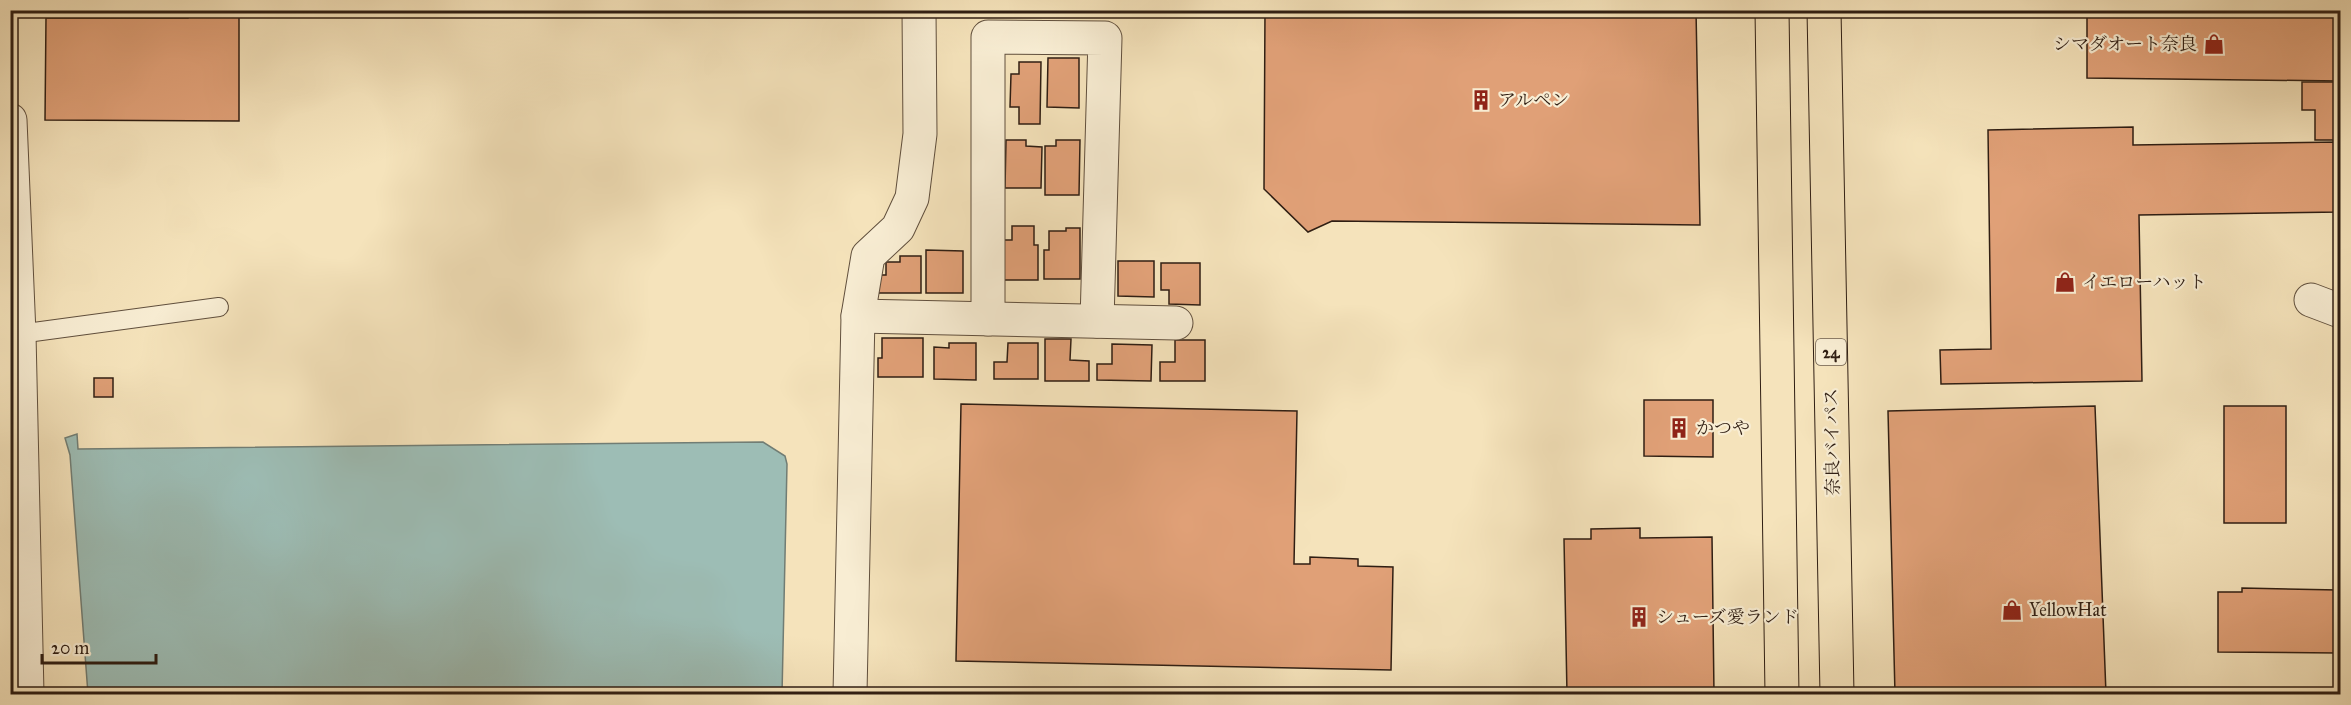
<svg xmlns="http://www.w3.org/2000/svg" width="2351" height="705" font-family="'IM FELL Great Primer','Noto Serif JP',serif">
  <style>
    .water { fill: #9dbdb5; stroke: #717d74; stroke-width: 1.5 }
    .building { fill: #e0a077; stroke: #2f1e13; stroke-width: 1.5 }
    .lines { fill: none; stroke-linecap: round; stroke-linejoin: round }
    .service-casing { stroke: #604f3d; stroke-width: 20 }
    .minor-casing { stroke: #604f3d; stroke-width: 35 }
    .tertiary-casing { stroke: #604f3d; stroke-width: 35 }
    .trunk-casing { stroke: #2f1e13; stroke-width: 35 }
    .service { stroke: #f8edd3; stroke-width: 18 }
    .minor { stroke: #f8edd3; stroke-width: 33 }
    .tertiary { stroke: #f8edd3; stroke-width: 33 }
    .trunk { stroke: #f5e3bb; stroke-width: 33 }
    .labels { text-anchor: middle; stroke-width: 4.5; stroke-linejoin: round; paint-order: stroke }
    .shield { fill: #f8edd3; stroke: #6b5c4d; stroke-width: 1.5 }
    .shield-label { font-size: 16px; font-weight: bold; fill: #2f1e13 }
    .poi-label { font-size: 18px; fill: #2f1e13; stroke: #f8edd3; text-anchor: start }
    .street-label { font-size: 18px; fill: #2f1e13; stroke: #f8edd3 }
  </style>
  <rect width="100%" height="100%" fill="#f5e3bb"/>
  <filter id="stains"><feTurbulence type="fractalNoise" baseFrequency=".00333" numOctaves="4"/><feColorMatrix values="0 0 0 0 .2 0 0 0 0 .09 0 0 0 0 .02 0 0 0 .5 -.17"/></filter>
  <radialGradient id="worn" r=".72"><stop offset=".6" stop-color="#630" stop-opacity="0"/><stop offset="1" stop-color="#630" stop-opacity=".3"/></radialGradient>
  <polygon class="water" points="77,434 78,449 763,442 785,456 787,464 782,694 88,694 70,455 65,438"/>
  <g class="building">
    <polygon points="188,10 239,10 239,121 45,120 46,18 188,18"/>
    <polygon points="1265,10 1696,10 1700,225 1332,221 1308,232 1264,189"/>
    <polygon points="2087,10 2340,10 2340,81 2087,78"/>
    <polygon points="1048,58 1079,58 1079,108 1047,107"/>
    <polygon points="1019,62 1041,62 1040,124 1019,124 1019,107 1010,107 1011,74 1019,74"/>
    <polygon points="2302,82 2340,82 2340,140 2315,140 2315,110 2302,110"/>
    <polygon points="2133,127 2133,145 2340,142 2340,212 2139,215 2142,381 1941,384 1940,350 1991,349 1988,130"/>
    <polygon points="1006,140 1026,140 1026,146 1042,147 1041,188 1005,188"/>
    <polygon points="1056,140 1080,140 1079,195 1045,195 1045,146 1056,146"/>
    <polygon points="1012,226 1034,226 1034,245 1038,245 1038,280 1003,280 1003,240 1012,240"/>
    <polygon points="1066,228 1080,228 1080,279 1044,279 1044,250 1049,250 1049,231 1066,231"/>
    <polygon points="926,250 963,251 963,293 926,293"/>
    <polygon points="900,256 921,256 921,293 876,293 877,275 886,275 886,262 900,262"/>
    <polygon points="1118,261 1154,261 1154,297 1118,296"/>
    <polygon points="1161,263 1200,263 1200,305 1169,304 1169,290 1161,290"/>
    <polygon points="882,338 923,338 923,377 878,377 878,358 882,358"/>
    <polygon points="1045,339 1071,339 1070,360 1089,361 1089,381 1045,381"/>
    <polygon points="1175,340 1205,340 1205,381 1160,381 1160,362 1175,362"/>
    <polygon points="949,343 976,343 976,380 934,379 934,347 949,348"/>
    <polygon points="1008,343 1038,343 1038,379 994,379 994,362 1007,362"/>
    <polygon points="1112,344 1152,345 1151,381 1097,380 1097,364 1112,364"/>
    <rect x="94" y="378" width="19" height="19"/>
    <polygon points="1644,400 1713,400 1713,457 1644,456"/>
    <polygon points="961,404 1297,411 1294,564 1310,564 1310,557 1358,559 1358,566 1393,567 1391,670 956,661"/>
    <polygon points="2095,406 2106,694 1895,694 1888,411"/>
    <rect x="2224" y="406" width="62" height="117"/>
    <polygon points="1640,528 1640,538 1712,537 1714,694 1567,694 1564,539 1591,539 1591,529"/>
    <polygon points="2242,588 2338,590 2337,653 2218,652 2218,592 2242,592"/>
  </g>
  <g class="lines">
    <g class="service-casing">
      <polyline id="service" points="19,334 219,307"/>
    </g>
    <g class="minor-casing">
      <g id="minor">
        <polyline points="2311,300 2340,311"/>
        <polyline points="858,316 1176,323"/>
        <polyline points="988,319 988,37 1105,38 1097,321"/>
        <polyline points="850,694 858,316 868,256 898,228 912,198 920,134 919,10"/>
      </g>
    </g>
    <g class="tertiary-casing">
      <polyline id="tertiary" points="10,120 19,334 27,694"/>
    </g>
    <g class="trunk-casing">
      <g id="trunk">
        <polyline points="1772,10 1782,694"/>
        <polyline points="1824,10 1837,694"/>
      </g>
    </g>
    <use href="#service" class="service"/>
    <use href="#minor" class="minor"/>
    <use href="#tertiary" class="tertiary"/>
    <use href="#trunk" class="trunk"/>
  </g>
  <defs>
    <g id="shop-bare" transform="scale(1.62)"><path d="M-5-2.5h2.3a2.7 3.5 0 0 1 5.4 0H5L5.5 6h-11ZM-1.5-2.5h3a1.5 2.3 0 0 0-3 0Z" fill="#8f2418" stroke="#f8edd3" stroke-width="2.5" paint-order="stroke"/></g>
    <g id="building-bare" transform="scale(1.62)"><path d="M-4-6H4V6H1V3H-1V6H-4ZM-2.5-4.3h1.7v1.8h-1.7ZM.8-4.3h1.7v1.8H.8ZM-2.5-1h1.7V.8h-1.7ZM.8-1h1.7V.8H.8Z" fill="#8f2418" stroke="#f8edd3" stroke-width="2.5" paint-order="stroke"/></g>
  </defs>
  <g fill-rule="evenodd">
    <use href="#shop-bare" x="2214" y="44"/>
    <use href="#building-bare" x="1481" y="100"/>
    <use href="#shop-bare" x="2065" y="282"/>
    <use href="#building-bare" x="1679" y="428"/>
    <use href="#shop-bare" x="2012" y="610"/>
    <use href="#building-bare" x="1639" y="617"/>
  </g>
  <g class="labels">
    <rect class="shield" x="1816" y="339" width="30" height="26" rx="4.5"/>
    <g class="shield-label">
      <text x="1831" y="358">24</text>
    </g>
    <g class="poi-label">
      <text x="2197" y="50" text-anchor="end">シマダオート奈良</text>
      <text x="1498" y="106">アルペン</text>
      <text x="2082" y="288">イエローハット</text>
      <text x="1696" y="434">かつや</text>
      <text x="2029" y="616">YellowHat</text>
      <text x="1656" y="623">シューズ愛ランド</text>
    </g>
    <g class="street-label">
      <text transform="translate(1832 442) rotate(-91)" y="6">奈良バイパス</text>
    </g>
  </g>
  <rect width="2351" height="705" fill="none" stroke="#f5e3bb" stroke-width="36"/>
  <rect x="12" y="12" width="2327" height="681" fill="none" stroke="#2f1e13" stroke-width="3"/>
  <rect x="18" y="18" width="2315" height="669" fill="none" stroke="#2f1e13" stroke-width="1.5"/>
  <path d="M42 654v9h114v-9" fill="none" stroke="#2f1e13" stroke-width="3"/>
  <text x="51" y="654" font-size="18" fill="#2f1e13" stroke="#f8edd3" stroke-width="4.5" paint-order="stroke">20 m</text>
  <rect width="100%" height="100%" filter="url(#stains)"/>
  <rect width="100%" height="100%" fill="url(#worn)"/>
</svg>
